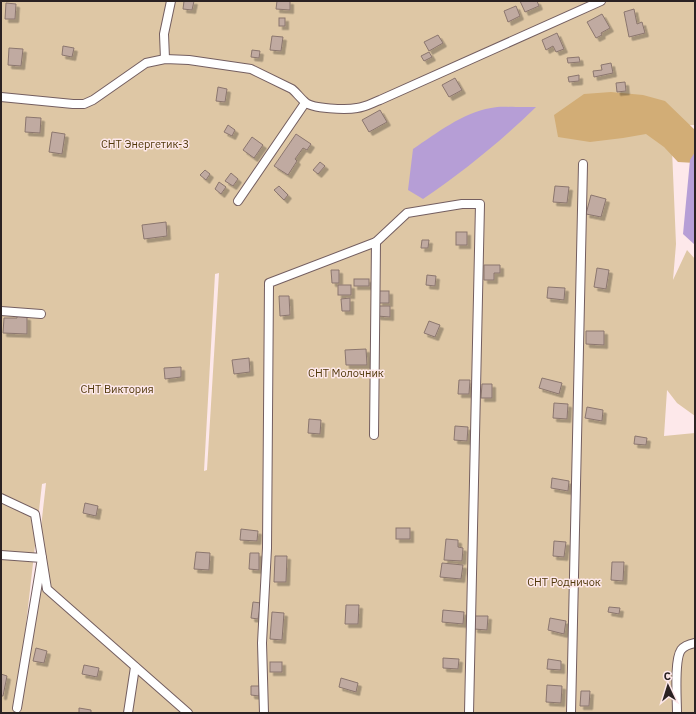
<svg xmlns="http://www.w3.org/2000/svg" width="696" height="714" font-family="'IBM Plex Sans',sans-serif">
  <style>
    .green { fill: #dec7a5; fill-rule: evenodd }
    .forest { fill: #d2ad76 }
    .water { fill: #b69ed6 }
    .building { fill: #c0aaa1; stroke: #8b766e; filter: url(#shadow) }
    .lines { fill: none; stroke-linecap: round; stroke-linejoin: round }
    .service-casing { stroke: #735e60; stroke-width: 10 }
    .service { stroke: #fff; stroke-width: 8 }
    .labels { text-anchor: middle; stroke-width: 3; stroke-linejoin: round; paint-order: stroke }
    .park-label { font-size: 11px; fill: #51380a; stroke: #fde8ea }
  </style>
  <defs>
    <filter id="shadow"><feDropShadow dx="3.5" dy="3.5" stdDeviation="0" flood-color="#0004"/></filter>
  </defs>
  <rect width="100%" height="100%" fill="#fde8ea"/>
  <path class="green" d="M1,1H695V125L671,126L676,244L673,280L687,250L695,259V416L677,403L667,390L664,436L695,433V713H20L46,483L42,484L16,713H1ZM219,273L207,470L204,471L215,274Z"/>
  <polygon class="forest" points="611,92 643,95 665,101 695,130 695,163 678,162 664,147 646,134 623,138 590,142 558,137 554,115 584,94"/>
  <g class="water">
    <path d="M516,107H536C501,141 463,172 423,199L408,190L413,149C437,133 462,113 491,108C499,106 508,107 516,107Z"/>
    <polygon points="695,152 695,245 683,234 690,160"/>
  </g>
  <g class="building">
    <polygon points="184,1 194,1 192,10 183,9"/>
    <polygon points="277,1 290,1 290,10 276,9"/>
    <polygon points="520,1 537,1 539,6 525,12"/>
    <polygon points="6,3 16,4 15,19 5,19"/>
    <polygon points="516,6 520,16 508,22 504,11"/>
    <polygon points="634,9 637,24 642,22 645,33 629,37 624,12"/>
    <polygon points="602,14 610,28 601,33 602,35 596,38 587,22"/>
    <rect x="279" y="18" width="6" height="8"/>
    <polygon points="557,33 564,49 556,52 553,46 546,50 542,40"/>
    <polygon points="438,35 443,43 429,51 424,42"/>
    <polygon points="272,36 283,37 281,51 270,50"/>
    <polygon points="63,46 74,48 72,57 62,55"/>
    <polygon points="9,48 23,49 21,66 8,65"/>
    <polygon points="252,50 260,51 259,58 251,57"/>
    <polygon points="429,52 432,57 424,61 421,56"/>
    <polygon points="579,57 580,62 568,63 567,58"/>
    <polygon points="611,63 613,73 594,77 593,71 602,70 601,65"/>
    <polygon points="579,75 579,81 569,82 568,77"/>
    <polygon points="455,78 462,90 449,97 442,85"/>
    <polygon points="625,82 626,91 617,92 616,83"/>
    <polygon points="218,87 227,89 225,102 216,101"/>
    <polygon points="380,110 387,122 369,132 362,120"/>
    <polygon points="26,117 41,118 40,133 25,132"/>
    <polygon points="228,125 235,130 232,136 224,132"/>
    <polygon points="52,132 65,134 62,154 49,152"/>
    <polygon points="296,134 311,144 307,150 303,148 295,159 297,161 288,175 274,166"/>
    <polygon points="252,137 263,145 254,158 243,150"/>
    <polygon points="320,162 325,166 318,174 313,170"/>
    <polygon points="205,170 210,174 206,180 200,175"/>
    <polygon points="231,173 238,179 233,186 225,181"/>
    <polygon points="219,182 226,187 221,194 215,189"/>
    <polygon points="279,186 288,195 284,200 274,190"/>
    <polygon points="555,186 569,187 567,203 553,202"/>
    <polygon points="591,195 606,199 601,217 586,214"/>
    <polygon points="166,222 167,236 144,239 142,225"/>
    <rect x="456" y="232" width="11" height="13"/>
    <polygon points="422,240 429,240 428,248 421,248"/>
    <polygon points="484,265 500,265 500,273 494,273 494,280 484,280"/>
    <polygon points="597,268 609,270 606,289 594,287"/>
    <polygon points="331,270 339,270 339,283 332,283"/>
    <polygon points="427,275 436,276 435,286 426,285"/>
    <rect x="354" y="279" width="15" height="7"/>
    <rect x="338" y="285" width="13" height="10"/>
    <polygon points="548,287 565,288 564,300 547,298"/>
    <rect x="379" y="291" width="10" height="12"/>
    <polygon points="279,296 289,296 290,315 280,316"/>
    <polygon points="350,298 350,311 342,311 341,299"/>
    <polygon points="377,306 390,306 390,317 377,316"/>
    <polygon points="17,316 27,317 27,334 3,333 4,318 17,318"/>
    <polygon points="429,321 440,325 435,337 424,333"/>
    <polygon points="586,331 604,331 604,345 586,344"/>
    <polygon points="366,349 367,365 346,365 345,350"/>
    <polygon points="249,358 250,372 234,374 232,360"/>
    <polygon points="181,367 181,377 165,379 164,368"/>
    <polygon points="542,378 562,383 559,394 539,388"/>
    <polygon points="459,380 470,380 469,394 458,394"/>
    <polygon points="482,384 492,384 492,398 481,398"/>
    <polygon points="554,403 568,404 567,419 553,418"/>
    <polygon points="587,407 603,410 602,421 585,418"/>
    <polygon points="309,419 321,420 320,434 308,433"/>
    <polygon points="455,426 468,427 467,441 454,440"/>
    <polygon points="635,436 647,438 646,445 634,444"/>
    <polygon points="552,478 569,481 568,491 551,488"/>
    <polygon points="85,503 98,506 96,516 83,513"/>
    <rect x="396" y="528" width="14" height="11"/>
    <polygon points="241,529 258,531 257,541 240,540"/>
    <polygon points="446,539 458,540 458,547 463,548 462,561 444,560"/>
    <polygon points="554,541 566,542 564,557 553,556"/>
    <polygon points="196,552 210,553 209,570 194,569"/>
    <polygon points="250,553 259,553 259,570 249,569"/>
    <polygon points="275,556 287,556 286,582 274,582"/>
    <polygon points="612,562 624,562 623,581 611,580"/>
    <polygon points="442,563 463,565 461,579 440,577"/>
    <polygon points="253,602 261,603 258,619 251,618"/>
    <polygon points="346,605 359,605 358,624 345,624"/>
    <polygon points="609,607 620,608 619,614 608,612"/>
    <polygon points="443,610 464,612 463,624 442,622"/>
    <polygon points="272,612 284,613 282,640 270,639"/>
    <polygon points="475,616 488,616 487,630 474,629"/>
    <polygon points="550,618 566,621 564,634 548,630"/>
    <polygon points="36,648 47,651 44,663 33,661"/>
    <polygon points="443,658 459,659 458,669 443,668"/>
    <polygon points="548,659 561,661 561,670 547,669"/>
    <rect x="270" y="662" width="12" height="10"/>
    <polygon points="84,665 99,668 97,677 82,674"/>
    <polygon points="1,674 7,676 3,696 1,696"/>
    <polygon points="341,678 358,683 356,692 339,687"/>
    <polygon points="547,685 562,686 561,703 546,702"/>
    <polygon points="251,686 260,686 259,696 251,695"/>
    <polygon points="581,691 590,691 589,706 580,706"/>
    <polygon points="79,708 91,710 91,713 79,713"/>
  </g>
  <g class="lines">
    <g class="service-casing">
      <g id="service">
        <polyline points="165,59 164,34 171,1"/>
        <path d="M1,97L73,104H84L93,100L146,63L165,59L189,60L251,69L292,89C297,93 300,98 305,102C312,109 347,110 357,108C365,107 372,103 380,100L601,1"/>
        <polyline points="238,201 305,103"/>
        <polyline points="1,311 41,314"/>
        <polyline points="374,435 376,242"/>
        <polyline points="1,498 35,514 47,589 188,713"/>
        <polyline points="1,555 42,558 17,708"/>
        <polyline points="128,713 135,667"/>
        <polyline points="264,713 262,643 267,548 269,283 376,242 407,213 462,204 480,204 469,713"/>
        <polyline points="571,713 583,164"/>
        <path d="M677,713C677,699 674,660 681,650C684,646 690,644 695,643"/>
      </g>
    </g>
    <use href="#service" class="service"/>
  </g>
  <g class="labels">
    <g class="park-label">
      <text x="145" y="148">СНТ Энергетик-3</text>
      <text x="346" y="377">СНТ Молочник</text>
      <text x="117" y="393">СНТ Виктория</text>
      <text x="564" y="586">СНТ Родничок</text>
    </g>
  </g>
  <rect width="696" height="714" fill="none" stroke="#2b2223" stroke-width="4"/>
  <g transform="translate(668 686) rotate(356)" stroke="#fde8ea" stroke-width="3" paint-order="stroke">
  <path d="M0-3L7 15L0 10L-7 15Z" fill="#2b2223"/>
  <text y="-6" font-size="11" font-weight="bold" text-anchor="middle" fill="#2b2223">С</text>
  </g>
</svg>
